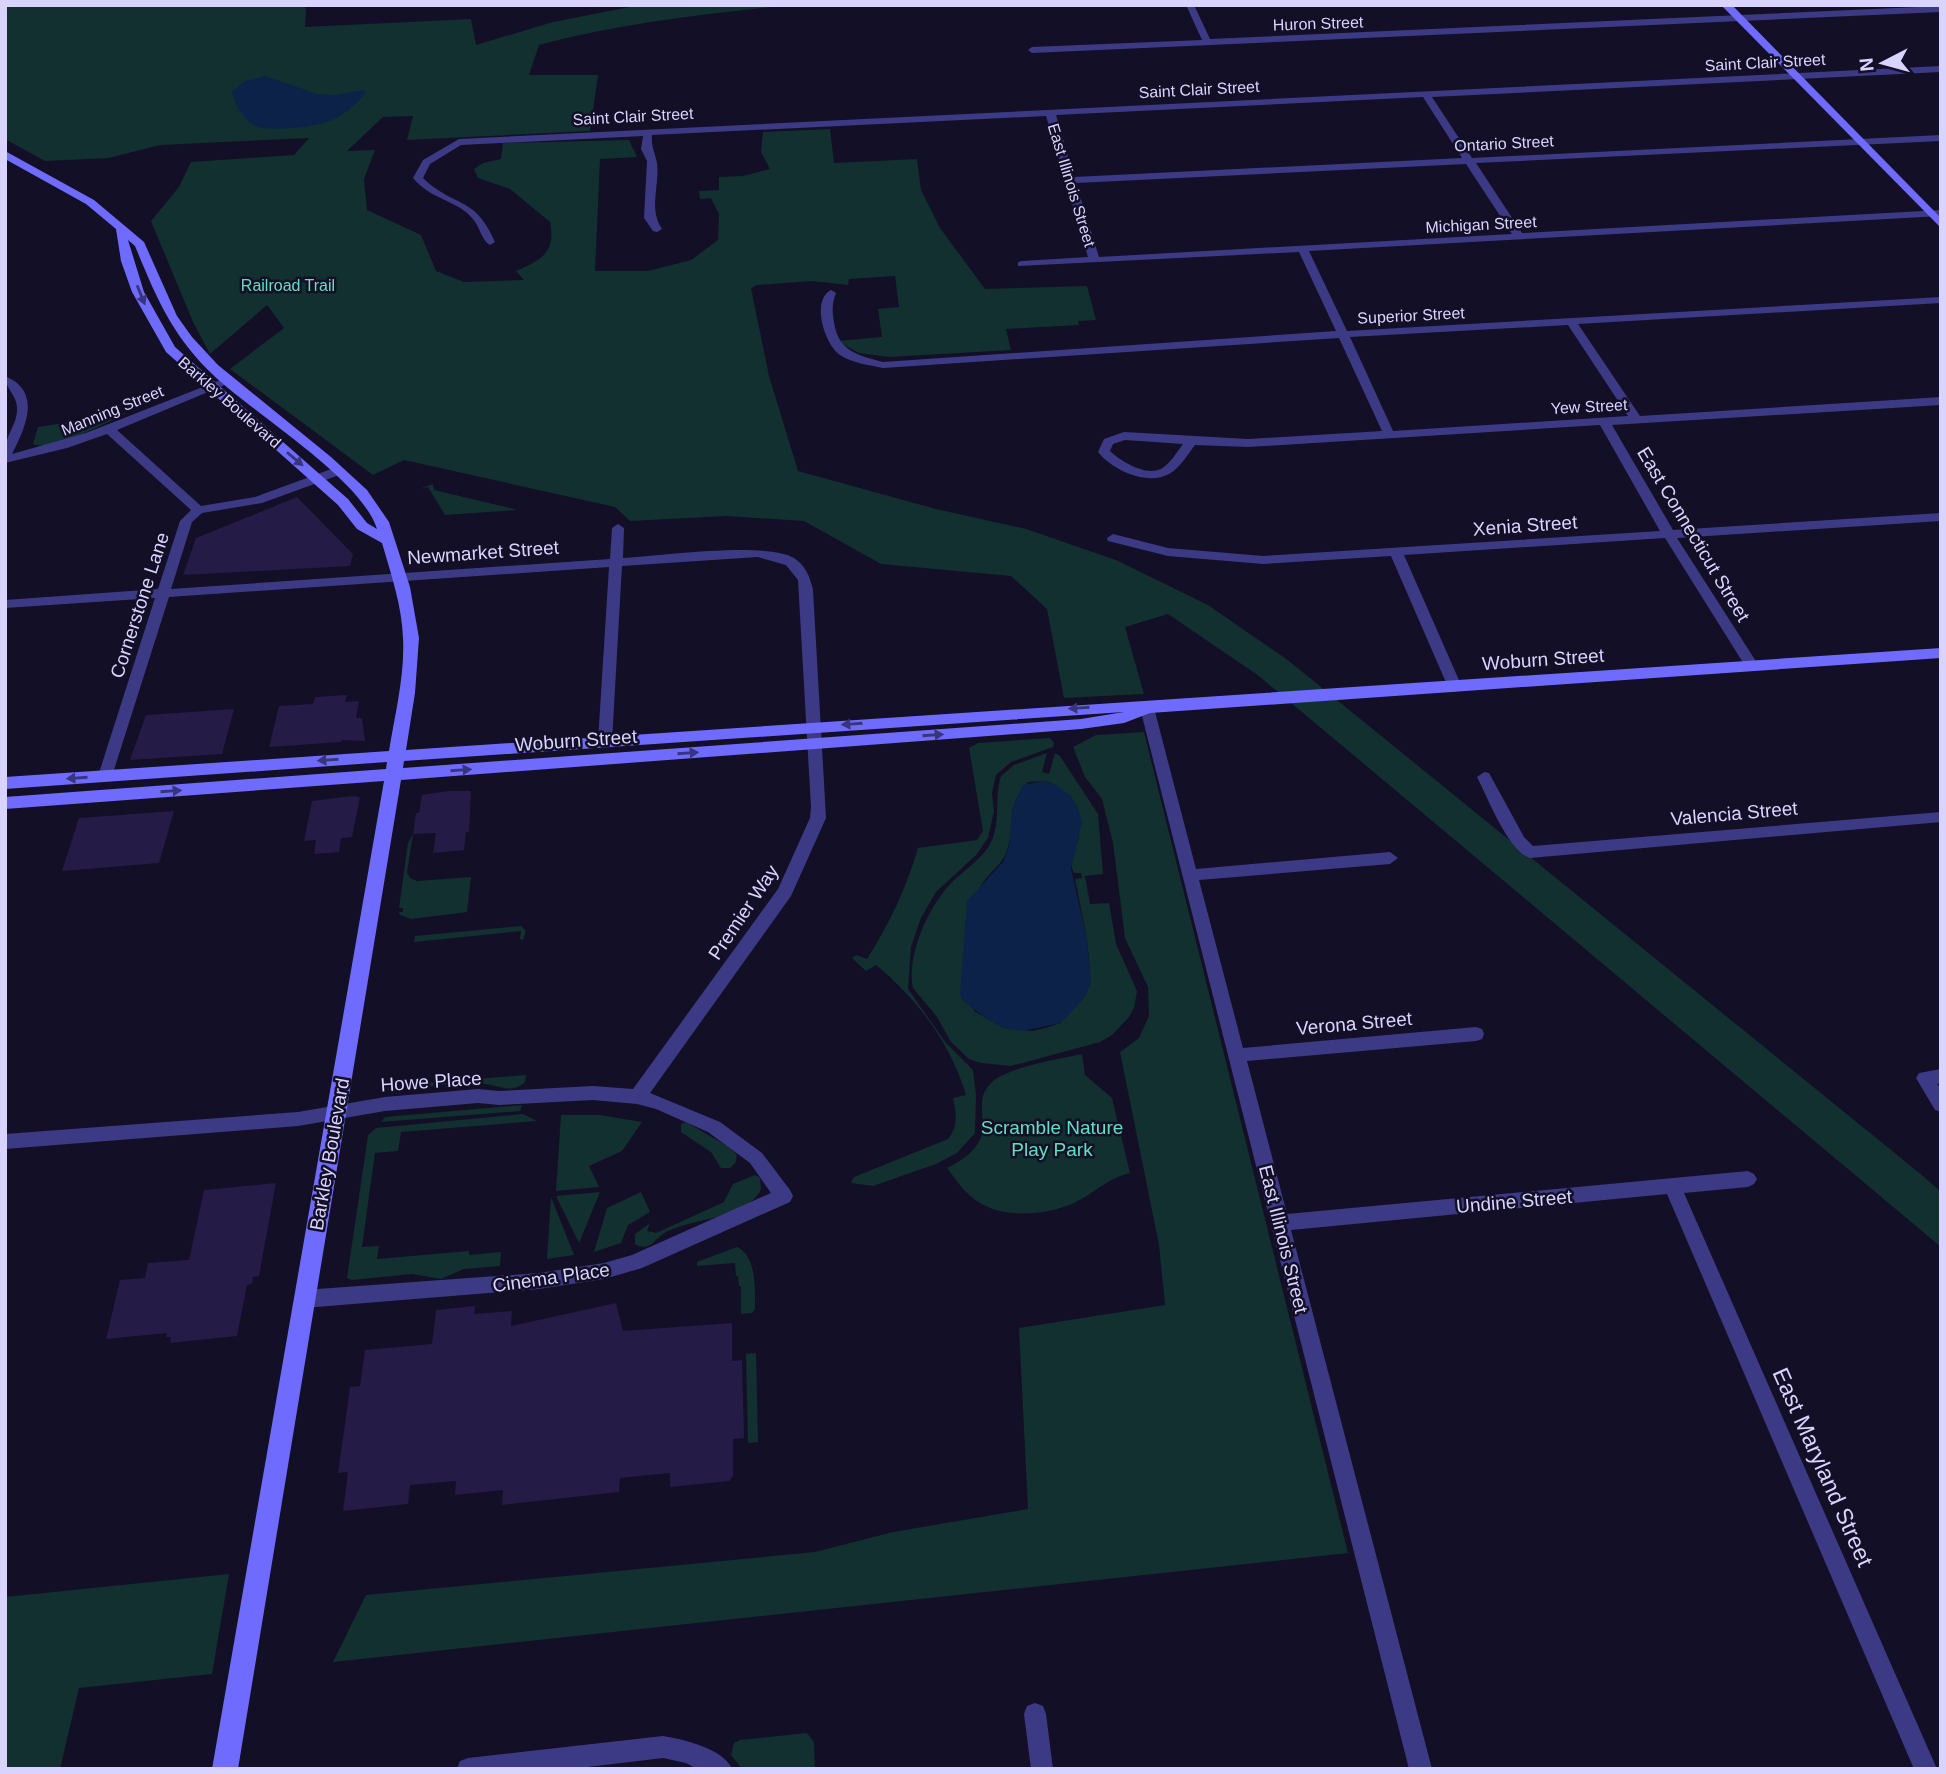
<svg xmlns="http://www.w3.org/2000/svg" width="1946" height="1774" font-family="Helvetica,sans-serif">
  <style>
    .green { fill: #12302f; fill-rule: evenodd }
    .water { fill: #0c2248 }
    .building { fill: #241b47 }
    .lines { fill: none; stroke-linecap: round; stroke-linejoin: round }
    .minor { fill: #3d3a85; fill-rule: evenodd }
    .secondary { fill: #6f6bff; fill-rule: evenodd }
    .oneway { fill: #38347d }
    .labels { text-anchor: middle; stroke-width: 5; stroke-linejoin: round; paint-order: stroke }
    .far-street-label { font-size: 16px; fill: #d9d4ff; stroke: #130f26 }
    .far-park-label { font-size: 16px; fill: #5fe0c0; stroke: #130f26 }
    .street-label { font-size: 19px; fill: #d9d4ff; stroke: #130f26 }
    .park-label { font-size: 19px; fill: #5fe0c0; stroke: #130f26 }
    .near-street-label { font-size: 23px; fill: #d9d4ff; stroke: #130f26 }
  </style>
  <rect width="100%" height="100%" fill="#130f26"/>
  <g class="green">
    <path d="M5,5H303L306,9L305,27L471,19L476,45L553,22L635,6L790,5C705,14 621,23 539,45L529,75H598L590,131L407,140L413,116L383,117L347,151L375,150L364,179L367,210L421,235L436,271L464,282L524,280L516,271C542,260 556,252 550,222L510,189L478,178L474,169L483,163L501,159L503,143L629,140L637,157L600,159L595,271H648L691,260L718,240L719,214L711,198L700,199L699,191L719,190V177L743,176L770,169L761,152L763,132L830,129L834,163L917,159L921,190L940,228L985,289L1087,286L1096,320L1078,321L1079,325L1006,329L1011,350L889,357L859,353L837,341L882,337L878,309L899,307L895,276L849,279L848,285L812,281L757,285L751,288L769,376L798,471L936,509L1026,529L1116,560L1208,605L1289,661L1923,1176L1941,1192V1247L1259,676L1168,614L1125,627L1144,694L1064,698L1047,609L1011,576L881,564L804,521L727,516L630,521L615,507L404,460L373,475L230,369L284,328L267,305L210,354L193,322L151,221L179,187L191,162L294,155L309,138L160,145L109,158L45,161L5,139Z"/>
    <path d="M127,413C107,422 53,452 33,444L38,427Z"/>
    <polygon points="433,484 434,490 518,510 445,515 428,487 419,489"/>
    <polygon points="1144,732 1348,1553 333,1662 366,1595 815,1552 893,1532 1028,1509 1019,1328 1165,1305 1159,1245 1120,1052 1139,1038 1149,1016 1148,987 1125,938 1113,843 1102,799 1085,777 1073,747 1096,735"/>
    <path d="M1050,738L1054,743L1053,747L1011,762L996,775L992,793L994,811L988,838L976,855L936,892L921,918L911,947L908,989L946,1043L973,1070L976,1095L975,1133L957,1153L936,1164L873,1186L851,1183L854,1177L948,1139C959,1125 956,1114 953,1098L966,1095C950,1042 918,1000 876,965L866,971L852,958L856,955L867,959C890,923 906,888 918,848L977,840L983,831L969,748L978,743Z"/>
    <path d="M1047,753L1042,772L1049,774L1055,753L1060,756L1098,814L1103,874L1085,876L1090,904L1109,903L1116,944L1137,991L1134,1008L1129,1017L1112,1035L1100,1042L1011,1066L981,1063L969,1059L951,1042L937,1017L913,988C906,955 929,906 951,883C965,869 984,858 992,840C1001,819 994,796 1001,776L1014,765ZM1044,781L1052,783L1079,838C1075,849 1068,862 1074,873H1081L1082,878L1075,879L1087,939L1091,984L1061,1023L1042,1029L1032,1031L1003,1028L974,1011C967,966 953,922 984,881C993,869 1004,863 1008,847C1016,821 1006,806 1028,782Z"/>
    <polygon points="413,834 407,873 410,878 417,881 471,877 467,912 411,919 400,915 399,912 403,912 403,908 399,908 408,843"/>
    <polygon points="521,926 526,931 523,940 520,939 521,931 414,942 415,936"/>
    <path d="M1082,1054L1085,1075L1112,1098L1130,1173C1106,1179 1095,1193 1074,1203C1047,1215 1006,1219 980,1203C966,1195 957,1181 947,1168C1009,1137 966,1110 990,1084C1006,1067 1060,1059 1082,1054Z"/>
    <path d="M526,1075L525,1082C511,1095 500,1085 484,1084C453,1081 419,1089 389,1091L386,1086Z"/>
    <polygon points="522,1105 520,1111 381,1122 385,1117"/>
    <polygon points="523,1114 537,1121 401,1132 398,1151 375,1153 362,1247 379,1246 377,1259 469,1251 469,1255 501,1252 500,1266 464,1269 441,1279 412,1274 352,1280 347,1278 368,1135 376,1128"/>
    <polygon points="561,1115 600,1115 642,1122 622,1151 589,1166 599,1187 556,1191"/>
    <polygon points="686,1122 729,1147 737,1155 736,1162 730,1168 721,1168 711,1152 681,1132 681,1124"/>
    <path d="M755,1175L760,1178L761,1189C746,1221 690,1217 663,1234C653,1241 649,1252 635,1244V1234L650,1223L647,1231L656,1233L724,1202L733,1184Z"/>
    <polygon points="600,1192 579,1243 556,1196"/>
    <polygon points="641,1192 650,1212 628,1225 621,1243 594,1252 607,1208"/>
    <polygon points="551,1197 574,1255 547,1259"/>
    <path d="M737,1247C757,1256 755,1290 755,1309L752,1313L741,1314V1286H739L738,1276H736L735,1263L697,1266V1262Z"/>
    <polygon points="756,1353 758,1442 748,1443 746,1354"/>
    <polygon points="229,1574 212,1674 79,1688 60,1769 5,1769 5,1597"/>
    <polygon points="807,1733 814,1742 815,1769 742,1769 731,1755 734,1743 740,1740"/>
  </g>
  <g class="water">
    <path d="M265,76L317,94L335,95L363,90L366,93C355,105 343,117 327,122C313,127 270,132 256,126C244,121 234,103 232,91L245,81Z"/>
    <polygon points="1044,781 1058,786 1071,796 1078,808 1082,822 1071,869 1087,939 1091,984 1084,998 1061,1023 1022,1031 1003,1028 987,1019 963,1001 960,994 967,901 1003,862 1009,846 1012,809 1023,785"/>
  </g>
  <g class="building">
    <polygon points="297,497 353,554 350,566 183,575 196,538"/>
    <polygon points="347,695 345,702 359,701 356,718 362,718 365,741 342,740 341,742 269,747 279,706 313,704 315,697"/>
    <polygon points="234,709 222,754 130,760 146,715"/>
    <polygon points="448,791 471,791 469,832 466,832 464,850 433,853 436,833 413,834 416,813 419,813 422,795"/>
    <polygon points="352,796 360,797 352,837 341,838 339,852 314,854 316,840 304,841 312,801"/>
    <polygon points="174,811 159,863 62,871 79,818"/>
    <polygon points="276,1183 259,1276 253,1277 252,1284 247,1285 237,1336 170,1343 171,1337 166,1337 167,1333 106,1339 120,1280 145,1278 148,1263 189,1260 204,1190"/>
    <polygon points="616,1303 623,1331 732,1323 732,1361 742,1360 744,1438 733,1439 733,1476 729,1481 670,1487 670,1473 620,1478 619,1492 502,1505 503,1490 455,1495 456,1481 410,1485 408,1504 343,1511 348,1472 338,1473 350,1387 360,1386 365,1350 432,1344 436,1310 475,1306 474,1314 512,1311 511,1326"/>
  </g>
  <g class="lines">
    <g class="minor">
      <polygon points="1186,5 1194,5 1210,39 1941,6 1941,12 1032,53 1028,50 1032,47 1202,40"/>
      <path d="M1941,66V72L1432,97L1472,158L1941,135V141L1476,163L1522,233L1941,210V216L1309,251L1347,331L1941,297V303L1578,324L1640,416L1941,397V405L1612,425L1673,530L1941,513V521L1677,538L1759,666L1752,671L1747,669L1665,538L1404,555L1462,687L1455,692L1448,687L1391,556L1263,564L1168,556L1108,541L1107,538L1113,534L1168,548L1263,556L1660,531L1600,425L1248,447L1195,445C1188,454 1180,468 1169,474C1147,486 1112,470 1098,452L1104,439L1124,432L1248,439L1382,431L1339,338L883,368C869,365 852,363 840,355C824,344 811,300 831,290L836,293C832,303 832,311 834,322C838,351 857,355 883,362L1336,331L1299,252L1018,266V262L1022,261L1088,257L1046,116L652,135C651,147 655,152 657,163C660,186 648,208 662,229L657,232L653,231L644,218L647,161L641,149L643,136L461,145L430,164L423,178C454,208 475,195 495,242L490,245C481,240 480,226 472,218C457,200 431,200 413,178L423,160L459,139ZM1423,97L1462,158L1074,177L1056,115ZM1466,164L1512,234L1099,257L1076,183ZM1568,325L1628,416L1393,431L1350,337ZM1125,440L1183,444C1177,452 1170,464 1161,469C1145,476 1122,462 1110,451L1113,444Z"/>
      <path d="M5,376C43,392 25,428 12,454L86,433L228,377L232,378V382L117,430L201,506L255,497L334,468H342V474L262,503L202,513L192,522L171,589L610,559L612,528L618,524L624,528L623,558C660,556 766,541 794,558C806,566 810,577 813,590L826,818L791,896L650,1093L720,1122L762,1153L790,1190L793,1196L790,1202L642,1268L604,1279L539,1289L304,1308L297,1305L294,1299L297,1293L304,1290L539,1273L604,1263L632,1255L771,1193L750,1163L708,1132L656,1109L637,1104L593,1100L499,1105L478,1103L385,1111L298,1126L5,1149V1134L298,1112L385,1097L478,1089L499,1091L593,1086L633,1089L778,889L810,818L811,807L798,580L786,565L758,557L622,566L612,741L605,746L598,741L609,567L169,597L112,776L110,780H100L98,776L155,598L5,608V600L158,589L180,521L191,510L107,434L67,448L5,463C5,455 4,447 7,440C11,429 18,419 17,407C16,394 5,388 5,376Z"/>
      <polygon points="1147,703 1154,708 1196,869 1390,852 1398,858 1390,864 1199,880 1243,1048 1476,1027 1482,1029 1484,1034 1482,1039 1476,1041 1247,1061 1287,1214 1748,1171 1754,1174 1757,1179 1754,1184 1748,1187 1684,1193 1937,1769 1914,1769 1667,1194 1291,1230 1432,1769 1409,1769 1140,708"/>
      <path d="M1484,772L1489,773L1524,837L1533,846L1941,812V822L1530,858C1508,851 1488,798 1477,777Z"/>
      <polygon points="1941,1069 1941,1083 1937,1084 1941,1089 1941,1112 1935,1110 1916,1078 1919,1073"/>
      <polygon points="1035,1703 1043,1706 1046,1714 1053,1769 1031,1769 1024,1714 1027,1706"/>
      <path d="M663,1736C683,1739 724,1749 732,1769H697L686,1763L663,1758L571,1769H457L460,1761L468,1758Z"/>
    </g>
    <g class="secondary">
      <polygon points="1721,5 1732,5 1941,218 1941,228"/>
      <path d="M5,151L94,200L144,242L177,316L192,337L218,365L331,457L367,490L389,522L410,587L419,638L415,693L406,750L1941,648V658L1150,713L1124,723L1081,729L401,780L238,1769H212L384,781L5,809V797L386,769L387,762L5,789V777L389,751C395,714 405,675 403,638C402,606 391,574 382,543L357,529L338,505L166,352L132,292L121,261L116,229L86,204L5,159ZM128,240L135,246C155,294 169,330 207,369C248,411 360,476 377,529L367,523L348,499L175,347L144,292ZM1124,712L1081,719L403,768L404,761Z"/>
    </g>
  </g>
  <defs><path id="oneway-solid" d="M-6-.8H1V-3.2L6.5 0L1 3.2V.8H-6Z" transform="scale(1.75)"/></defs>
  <g class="oneway">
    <use href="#oneway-solid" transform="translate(141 295) rotate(68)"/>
    <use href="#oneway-solid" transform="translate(295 459) rotate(40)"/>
    <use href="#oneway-solid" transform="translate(1079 708) rotate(176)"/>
    <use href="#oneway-solid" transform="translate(852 724) rotate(176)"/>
    <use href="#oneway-solid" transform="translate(933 735) rotate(-4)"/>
    <use href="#oneway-solid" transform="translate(688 753) rotate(-4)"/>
    <use href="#oneway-solid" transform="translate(328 760) rotate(176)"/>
    <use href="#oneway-solid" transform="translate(461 770) rotate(-4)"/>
    <use href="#oneway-solid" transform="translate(77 778) rotate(176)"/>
    <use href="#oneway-solid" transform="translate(171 791) rotate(-4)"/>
  </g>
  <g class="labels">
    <g class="far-street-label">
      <text transform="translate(1318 23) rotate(-2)" y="6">Huron Street</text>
      <text transform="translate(1765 62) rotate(-3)" y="6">Saint Clair Street</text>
      <text transform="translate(1199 89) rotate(-3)" y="6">Saint Clair Street</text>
      <text transform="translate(633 116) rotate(-3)" y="6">Saint Clair Street</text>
      <text transform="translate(1504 143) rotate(-3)" y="6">Ontario Street</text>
      <text transform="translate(1072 185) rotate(73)" y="6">East Illinois Street</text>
      <text transform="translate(1481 224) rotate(-3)" y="6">Michigan Street</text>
      <text transform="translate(1411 315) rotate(-3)" y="6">Superior Street</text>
      <text transform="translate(230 402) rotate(41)" y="6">Barkley Boulevard</text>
      <text transform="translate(1589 406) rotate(-3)" y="6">Yew Street</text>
      <text transform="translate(112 410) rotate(-22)" y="6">Manning Street</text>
    </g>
    <g class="far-park-label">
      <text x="288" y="291">Railroad Trail</text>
    </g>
    <g class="street-label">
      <text transform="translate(1525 525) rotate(-4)" y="7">Xenia Street</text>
      <text transform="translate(1694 534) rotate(59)" y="7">East Connecticut Street</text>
      <text transform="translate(483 552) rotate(-4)" y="7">Newmarket Street</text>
      <text transform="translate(139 605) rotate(-72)" y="7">Cornerstone Lane</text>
      <text transform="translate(1543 659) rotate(-4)" y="7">Woburn Street</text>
      <text transform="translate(576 740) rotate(-4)" y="7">Woburn Street</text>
      <text transform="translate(1734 813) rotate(-5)" y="7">Valencia Street</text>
      <text transform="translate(743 912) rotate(-56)" y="7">Premier Way</text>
      <text transform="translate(1354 1023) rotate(-5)" y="7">Verona Street</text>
      <text transform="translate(431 1081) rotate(-4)" y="7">Howe Place</text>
      <text transform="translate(329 1154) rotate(-80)" y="7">Barkley Boulevard</text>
      <text transform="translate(1514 1201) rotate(-5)" y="7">Undine Street</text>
      <text transform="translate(1284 1239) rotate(76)" y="7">East Illinois Street</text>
      <text transform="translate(551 1277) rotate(-8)" y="7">Cinema Place</text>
    </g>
    <g class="park-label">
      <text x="1052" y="1134">Scramble Nature<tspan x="1052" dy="22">Play Park</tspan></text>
    </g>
    <g class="near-street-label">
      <text transform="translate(1823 1467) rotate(66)" y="8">East Maryland Street</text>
    </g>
  </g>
  <rect width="1946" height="1774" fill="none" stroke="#d9d4ff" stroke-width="14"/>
  <g transform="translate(1883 63) rotate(264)" stroke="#130f26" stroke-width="5" paint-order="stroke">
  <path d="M0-5L12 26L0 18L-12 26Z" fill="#d9d4ff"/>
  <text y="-10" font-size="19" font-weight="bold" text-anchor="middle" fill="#d9d4ff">N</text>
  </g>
</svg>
